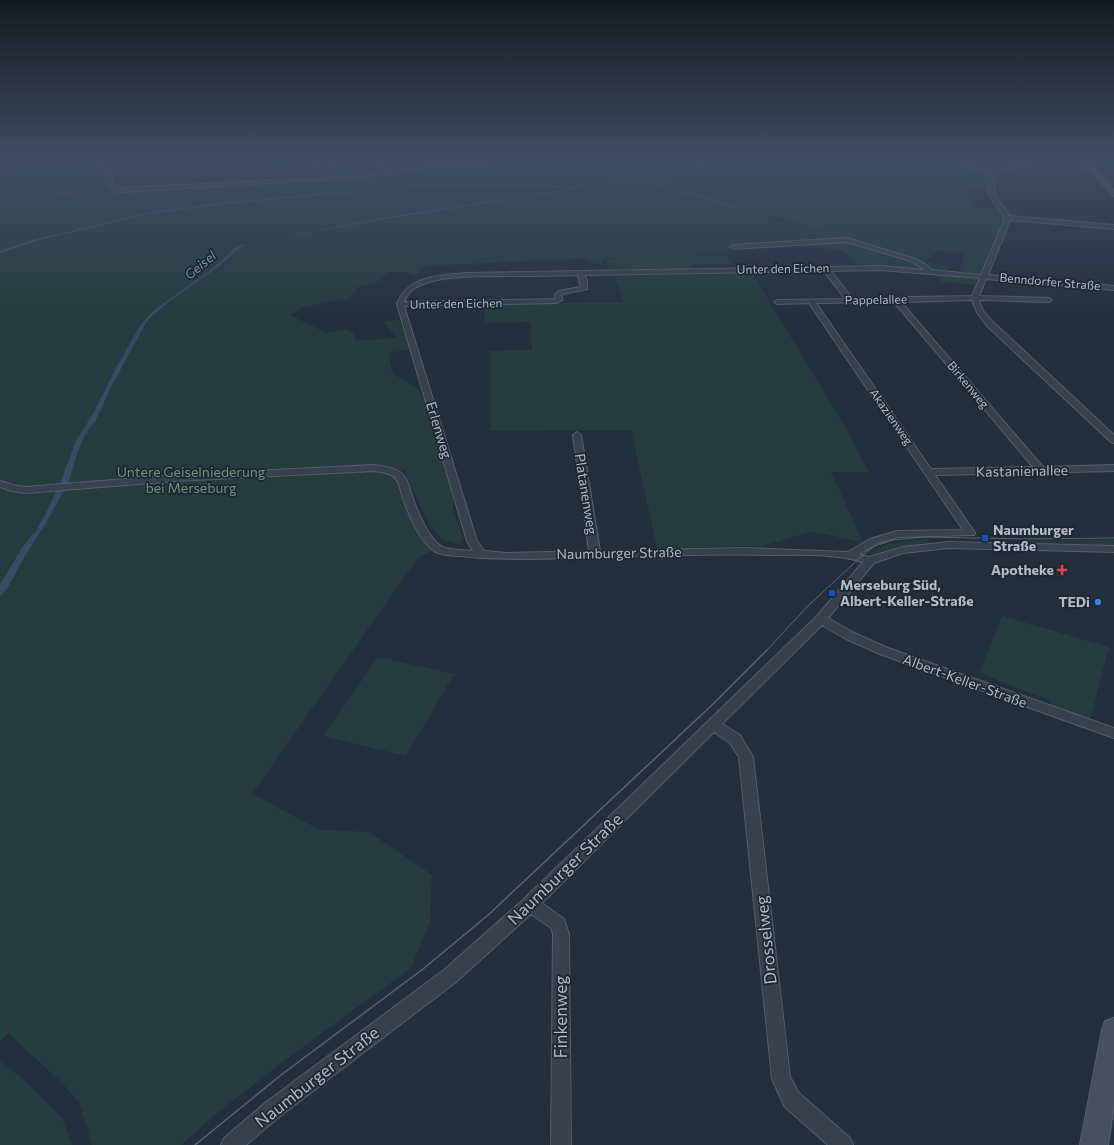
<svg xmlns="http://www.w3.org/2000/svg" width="1114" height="1145" font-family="Commissioner,sans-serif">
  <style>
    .green { fill: #263c3f; fill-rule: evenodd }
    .water { fill: #394c67 }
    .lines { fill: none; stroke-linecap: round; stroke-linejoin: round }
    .stream-far1 { stroke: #394c67; stroke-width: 1.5 }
    .stream { stroke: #394c67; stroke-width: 2 }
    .street-casing { stroke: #565f6c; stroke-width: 2 }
    .secondary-casing { stroke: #565f6c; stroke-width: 2 }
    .street { fill: #38414e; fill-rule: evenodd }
    .secondary { fill: #465061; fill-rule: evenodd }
    .tram-far1 { stroke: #5a6575; stroke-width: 1 }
    .tram { stroke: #5a6575; stroke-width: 1.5 }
    .wall { fill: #3b4654 }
    .shaded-wall { fill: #303945 }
    .building { fill: #455162; stroke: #303945 }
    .transit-dot { fill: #1a4fb4; stroke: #1d2633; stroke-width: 1.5 }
    .health-dot { fill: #e0444e; stroke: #1d2633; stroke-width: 1.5 }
    .shop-dot { fill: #3f7fe0; stroke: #1d2633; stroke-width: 1.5 }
    .labels { text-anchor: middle; stroke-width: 3.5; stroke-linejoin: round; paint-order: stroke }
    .far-street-label { font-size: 12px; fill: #b4bcc9; stroke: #1d2633 }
    .far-water-label { font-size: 13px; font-style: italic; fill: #7c92b1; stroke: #1d2633 }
    .street-label { font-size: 14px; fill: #b4bcc9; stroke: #1d2633 }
    .park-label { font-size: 14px; fill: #6b9a76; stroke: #1d2633 }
    .poi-label { font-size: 14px; font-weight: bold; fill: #b4bcc9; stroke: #1d2633; text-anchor: start }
    .near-street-label { font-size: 17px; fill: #b4bcc9; stroke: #1d2633 }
  </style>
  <rect width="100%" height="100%" fill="#242f3e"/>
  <g class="green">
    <polygon points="0,158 38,158 37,162 0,164"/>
    <polygon points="260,158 303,158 308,163 302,164 303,166 270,169"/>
    <polygon points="430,158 506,158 447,165"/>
    <path d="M520,158H716L683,170L644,179L685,172L721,158H930L936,161H958L963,165L992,174L989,177L987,185L982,187L968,186L963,189L969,193L975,207L996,208L1004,218L982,272L976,274L959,273L965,254L940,250L925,261L949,267L947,271L890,266H858L842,250L827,249L818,244L810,243L734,246L728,250L727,255L604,258L602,264L595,263L587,258L425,266L417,276L405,272H388L374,284L359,286L353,294L347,299L304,307L290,315L327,333L346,329L354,334L355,341L397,338L383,322L399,319L411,349L388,353L393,374L415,386L424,398L453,494V510L463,537L459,544L442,539L427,520L404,470L389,468C410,494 402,524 433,550L417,559L252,794L320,830L369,832L432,875L430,922L411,968L281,1063L210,1119L181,1145H92L79,1102L61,1082L8,1033L0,1042V170L100,160L110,188L109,190L19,204L58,199L62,201L78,196L112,191L251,185L376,175ZM769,216L878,247V248L766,217Z"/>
    <polygon points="410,161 416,164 362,170 362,174 330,177 331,166"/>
    <polygon points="727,256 733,264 692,265 693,268 608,270 606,259"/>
    <polygon points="751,271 848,432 869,472 831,472 864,543 812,531 764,546 657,548 631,430 491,431 490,351 532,350 530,322 484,323 485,304 624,302 614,274"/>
    <polygon points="934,272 973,277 977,279 975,285 942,282"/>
    <path d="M927,539L931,542L897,547L875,554H868C886,542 906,541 927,539Z"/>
    <polygon points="1114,540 1114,545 1033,543 1026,541"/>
    <polygon points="1002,616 1109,647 1090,719 1051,705 1051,701 979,673"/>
    <polygon points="378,657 454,674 406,756 323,736"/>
    <polygon points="0,1061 25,1081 62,1118 72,1145 0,1145"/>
  </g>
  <polygon class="water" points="716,158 721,158 685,172 648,180 588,187 380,220 248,244 239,248 218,267 168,302 147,321 111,387 96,420 88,430 80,445 68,483 46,523 26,554 8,587 0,597 0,585 23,546 35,532 45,515 61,481 76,441 94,412 117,366 140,326 153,311 208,272 238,246 387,217 577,188 642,180 683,170"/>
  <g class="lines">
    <g class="stream-far1">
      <polyline points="654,183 739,208"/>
      <polyline points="32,241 149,213 226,203 405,187 584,187"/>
    </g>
    <polyline class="stream" points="0,252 36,240"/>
    <g class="street-casing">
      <g id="street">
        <path d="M101,158H105L115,188H119L340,177L438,165L423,158C431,158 438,165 446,164C470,164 493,158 517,158L340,179L119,192L110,189Z"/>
        <polygon points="306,158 310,158 314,162 370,158 313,165"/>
        <path d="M955,158H960L968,164L995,173C1017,158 1050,158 1075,158L1020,166L1001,173L994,178C991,194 1001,203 1010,216L1114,225V229L1010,220L988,275L1114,286V290L986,279L979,296L1049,298L1052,300L1049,302L979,300L983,311L992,321L1114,435V443L1111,442L986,325L977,312L972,300L901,302L1043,467L1114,465V471L935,475L975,533L974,535L898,537L878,543L859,554L869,557L903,547L949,542L1114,546V552L949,548L903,553L874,563L828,618L854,633L888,648L1114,728V738L880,654L846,639L822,625L722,724L740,735L753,757L790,1077L799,1093L850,1138L853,1145H828L785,1107L772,1079L739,757L730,743L714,732L542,903L564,919L569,934L571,1145H551L553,934L551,928L531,914L456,982L279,1117L246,1145H221L224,1138L265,1103L444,970L524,899L817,616L863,562C832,553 799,555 767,555C702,553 636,557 570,558C533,559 496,560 459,556C452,556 444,555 438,553C421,546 407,511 402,495C400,489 399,480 393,476C387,472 380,472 373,471L176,481L26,493L11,491L0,487V481L13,485L26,487L176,475L373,465C382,466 392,467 400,472C407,476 409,486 411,493C416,508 429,543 445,548C453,550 464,550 473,551L467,541L397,304C407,275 442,275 468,273L881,266L925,270L911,261L847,242L733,249L730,247L733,245L847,238L915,259L926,265L932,270L981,275L1005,218C998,208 978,187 992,175L964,166ZM881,270L980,278L972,296L852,298L831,271ZM824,271L845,299L777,300L774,302L777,304L809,303L963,530L897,531L870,539L848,552L745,548L600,551L581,435L577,432L573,435L589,551L507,553L484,551L477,541L404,306L557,303L562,300L561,295L563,294L587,289V281L584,275ZM578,275L581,287L559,291L555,295V299L404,302C407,293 413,288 421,285C444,275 473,277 497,276C524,276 551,276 578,275ZM894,302L1033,467L931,469L816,303Z"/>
      </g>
    </g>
    <g class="secondary-casing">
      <g id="secondary">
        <path d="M1070,158C1088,158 1103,177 1114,190V196L1112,195L1095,175Z"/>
        <polygon points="1114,1018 1114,1105 1108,1145 1080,1145 1102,1030 1105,1021"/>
      </g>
    </g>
    <use href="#street" class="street"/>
    <use href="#secondary" class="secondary"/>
    <polyline class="tram-far1" points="766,651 809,605 865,553 875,546 893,540 924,537 1028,539 1114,538"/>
    <polyline class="tram" points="195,1145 281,1075 423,969 487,916 713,704 767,650"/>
  </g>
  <polygon class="wall" points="371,158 395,158 397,169 382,170"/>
  <polygon class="shaded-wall" points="396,159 397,169 382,170 381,160"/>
  <polygon class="building" points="378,158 395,158 396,159 381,160"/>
  <linearGradient id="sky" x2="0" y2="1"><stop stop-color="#141a22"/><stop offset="0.5" stop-color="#3f4d63"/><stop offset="1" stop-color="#3f4d63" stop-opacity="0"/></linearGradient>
  <rect width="1114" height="318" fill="url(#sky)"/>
  <g class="transit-dot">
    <rect x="981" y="534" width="8" height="8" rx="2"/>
    <rect x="828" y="589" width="8" height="8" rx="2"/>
  </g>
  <path class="health-dot" d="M1060 564h4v4h4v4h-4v4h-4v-4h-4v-4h4z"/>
  <circle class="shop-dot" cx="1098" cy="602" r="4"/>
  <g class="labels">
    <g class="far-street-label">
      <text transform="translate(783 269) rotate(-1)" y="4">Unter den Eichen</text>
      <text transform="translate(1050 282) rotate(5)" y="4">Benndorfer Straße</text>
      <text transform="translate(876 300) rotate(-1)" y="4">Pappelallee</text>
      <text transform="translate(456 304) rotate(-1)" y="4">Unter den Eichen</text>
      <text transform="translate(968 385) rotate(50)" y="4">Birkenweg</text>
      <text transform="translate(891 417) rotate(55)" y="4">Akazienweg</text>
    </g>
    <g class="far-water-label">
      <text transform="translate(200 265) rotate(-40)" y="5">Geisel</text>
    </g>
    <g class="street-label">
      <text transform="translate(439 430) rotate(73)" y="5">Erlenweg</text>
      <text transform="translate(1022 471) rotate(-1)" y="5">Kastanienallee</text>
      <text transform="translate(586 494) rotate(81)" y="5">Platanenweg</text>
      <text transform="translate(619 553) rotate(-1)" y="5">Naumburger Straße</text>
      <text transform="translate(965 681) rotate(20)" y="5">Albert-Keller-Straße</text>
    </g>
    <g class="park-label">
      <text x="191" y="477">Untere Geiselniederung<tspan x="191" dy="16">bei Merseburg</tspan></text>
    </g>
    <g class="poi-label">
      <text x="993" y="535">Naumburger<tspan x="993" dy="16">Straße</tspan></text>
      <text x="1054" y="575" text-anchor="end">Apotheke</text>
      <text x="840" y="590">Merseburg Süd,<tspan x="840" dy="16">Albert-Keller-Straße</tspan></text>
      <text x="1090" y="607" text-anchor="end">TEDi</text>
    </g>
    <g class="near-street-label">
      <text transform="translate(565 869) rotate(-44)" y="6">Naumburger Straße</text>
      <text transform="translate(766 940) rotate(-96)" y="6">Drosselweg</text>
      <text transform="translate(561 1017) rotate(-90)" y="6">Finkenweg</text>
      <text transform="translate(317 1077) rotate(-38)" y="6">Naumburger Straße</text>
    </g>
  </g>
</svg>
